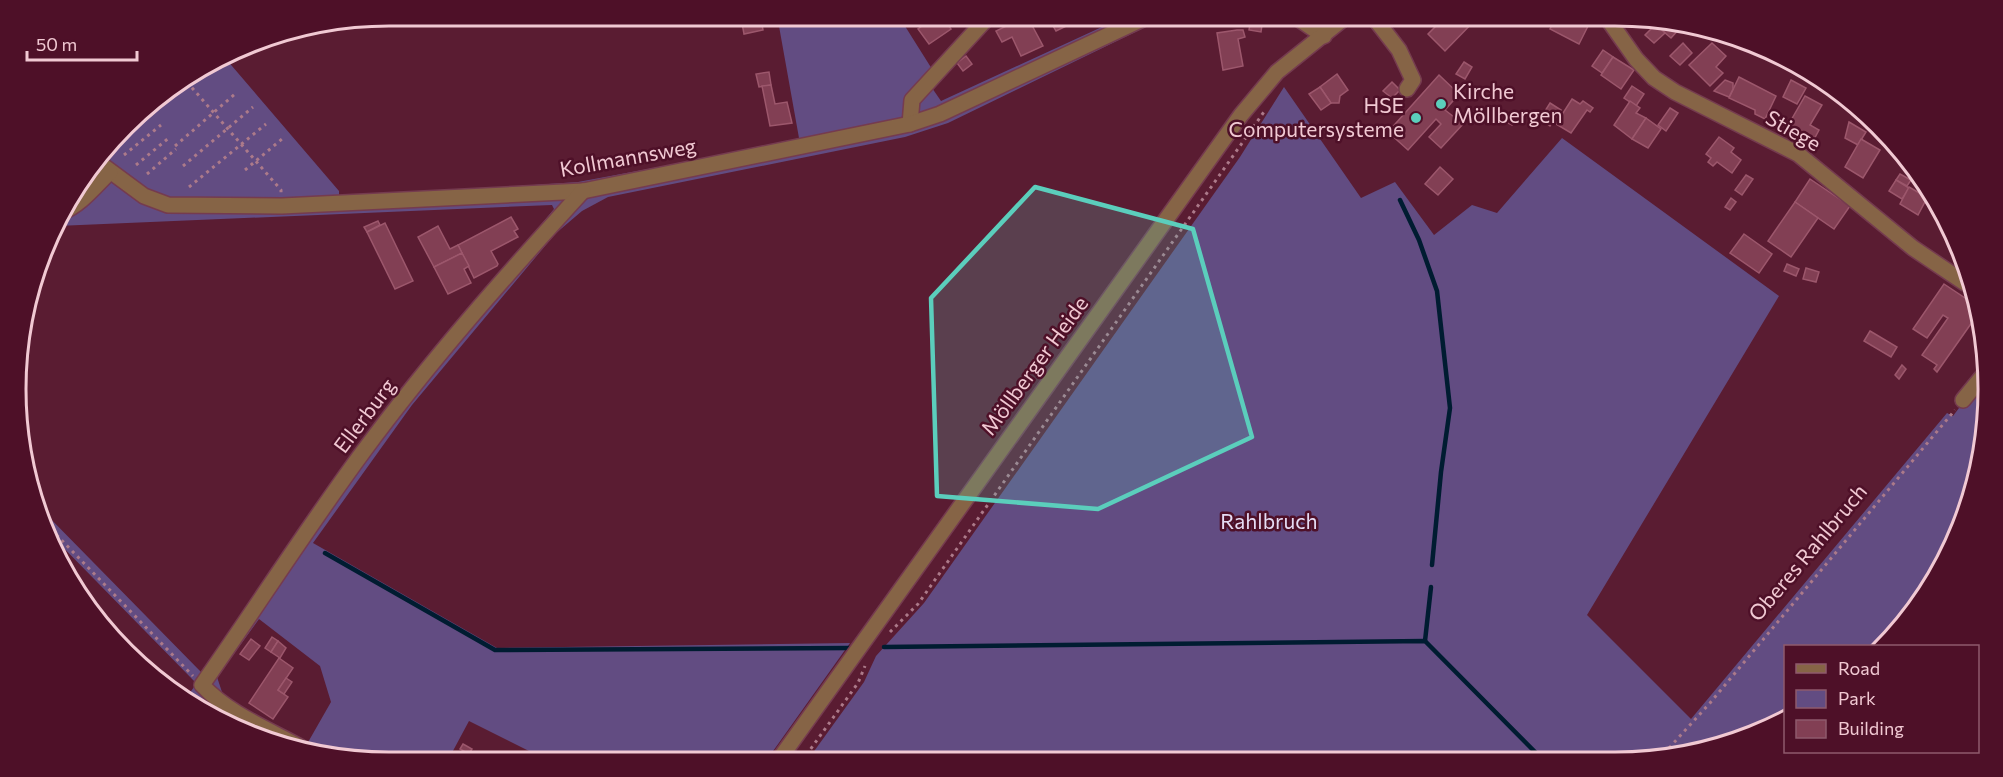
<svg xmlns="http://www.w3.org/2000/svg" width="2003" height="777" font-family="Commissioner,sans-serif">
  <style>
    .green { fill: #624c82; fill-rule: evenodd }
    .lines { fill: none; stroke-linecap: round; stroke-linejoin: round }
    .stream { stroke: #001c31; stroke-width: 4.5 }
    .building { fill: #823f54; stroke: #9c576c; stroke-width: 1.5 }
    .minor-casing { stroke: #753b4f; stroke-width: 18 }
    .path { stroke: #ac7a8a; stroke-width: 3; stroke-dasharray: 3 4.5; stroke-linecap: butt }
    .minor { stroke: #866446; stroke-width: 15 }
    .marked { fill: #5bcebc; fill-opacity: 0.2; stroke: #5bcebc; stroke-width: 4.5; stroke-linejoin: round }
    .poi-dot { fill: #5bcebc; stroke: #4e1028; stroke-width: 2 }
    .labels { text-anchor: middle; stroke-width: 5; stroke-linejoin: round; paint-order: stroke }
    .poi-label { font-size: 21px; fill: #f1c9d3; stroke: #4e1028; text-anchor: start }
    .street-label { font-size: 21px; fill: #f1c9d3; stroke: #4e1028 }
    .park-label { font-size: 21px; fill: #e5dcf4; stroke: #4e1028 }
    .rim { fill: none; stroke: #f1c9d3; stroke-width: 3 }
  </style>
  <rect width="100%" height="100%" fill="#5a1c32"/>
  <g class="green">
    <path d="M777,15H898L937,77L930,85L941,101L1128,15H1214V18L1160,20L948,123L905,137L608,197L582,211L555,234L412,405L313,543L497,648L850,643L766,761L532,762L535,754L469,721L447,762H389L276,744L194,700L189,694L194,687L195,682L49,533L39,507L201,672H205L400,395L554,209L552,205L57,226L65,202L142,107L226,59L339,191V198L578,182L761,148L799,138ZM259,619L320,666L331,702L307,744L224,698L217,677Z"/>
    <polygon points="1284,87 1361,198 1395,182 1434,235 1472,205 1497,213 1562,138 1779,296 1587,615 1691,719 1947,413 1953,416 1986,372 1968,508 1925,596 1881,646 1786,646 1785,720 1779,724 1664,759 807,761 864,682 876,656 924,603 1240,157"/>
  </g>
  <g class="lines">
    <g class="stream">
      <polyline points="1400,200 1419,240 1437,291 1450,408 1441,472 1432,565"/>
      <polyline points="325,553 495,650 850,648"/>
      <polyline points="1425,641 1431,587"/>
      <polyline points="884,647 1425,641 1542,759"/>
    </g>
  </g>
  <g class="building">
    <polygon points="937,15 941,15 951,29 929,44 918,29"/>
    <polygon points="1047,15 1076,15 1079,20 1056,31"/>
    <polygon points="1443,15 1480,15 1445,51 1428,34 1445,17"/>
    <polygon points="1557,15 1576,15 1590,22 1579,44 1550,29"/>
    <polygon points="1027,16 1043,46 1021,56 1012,37 1002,42 996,31"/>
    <polygon points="761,19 763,30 744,34 742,23"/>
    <polygon points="1651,21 1682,26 1671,38"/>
    <polygon points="1250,24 1262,25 1261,32 1249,30"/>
    <polygon points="1656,24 1665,33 1654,43 1645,35"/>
    <polygon points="1237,30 1243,30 1245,37 1238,39 1243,66 1223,70 1217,33"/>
    <polygon points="1683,43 1692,53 1680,65 1670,56"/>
    <polygon points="1712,43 1726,56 1716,67 1723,73 1710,86 1689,65"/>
    <polygon points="1603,50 1613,57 1602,73 1592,66"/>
    <polygon points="966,56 972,64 963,71 957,63"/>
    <polygon points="1613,57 1634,70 1621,89 1601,75"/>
    <polygon points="1464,62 1472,67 1465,79 1456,74"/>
    <polygon points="769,72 771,85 759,87 756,74"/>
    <polygon points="1337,74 1348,90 1340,96 1339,103 1331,103 1320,87"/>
    <polygon points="1439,75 1459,94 1445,110 1463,124 1441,148 1429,137 1441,124 1436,119 1408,150 1388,132"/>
    <polygon points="1739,77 1776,96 1765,119 1755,114 1755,110 1729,98"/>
    <polygon points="1725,80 1733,83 1733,89 1729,97 1714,91"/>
    <polygon points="1791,80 1806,88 1797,104 1783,97"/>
    <polygon points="1392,82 1400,90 1392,98 1383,91"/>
    <polygon points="771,85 775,104 787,102 792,123 770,126 762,86"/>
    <polygon points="1632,86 1644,94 1636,106 1624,98"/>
    <polygon points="1320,87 1331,103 1321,110 1309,94"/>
    <polygon points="1805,96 1822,105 1810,125 1819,130 1812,143 1786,129"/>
    <polygon points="1572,99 1580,104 1583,101 1593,108 1590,112 1587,110 1571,133 1556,124"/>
    <polygon points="1630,101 1640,108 1636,113 1646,118 1632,139 1614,125"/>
    <polygon points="1550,103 1561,110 1550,126 1540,119"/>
    <polygon points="1670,108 1678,113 1666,131 1658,125"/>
    <polygon points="1508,114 1516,118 1512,125 1504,121"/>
    <polygon points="1646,118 1661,129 1648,148 1632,139"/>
    <polygon points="1849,122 1866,132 1858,145 1845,138"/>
    <polygon points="1719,137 1734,148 1731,152 1741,160 1732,173 1717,162 1713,166 1708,162 1711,158 1706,154"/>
    <polygon points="1861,139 1880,150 1863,178 1845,167"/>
    <polygon points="1440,167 1453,179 1438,195 1425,184"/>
    <polygon points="1900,174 1911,180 1907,186 1896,180"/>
    <polygon points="1746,175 1753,179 1742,195 1735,190"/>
    <polygon points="1810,179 1850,206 1834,229 1795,202"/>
    <polygon points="1896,180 1909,188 1902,199 1889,191"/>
    <polygon points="1909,187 1921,194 1924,190 1934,203 1926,200 1918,215 1900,204"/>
    <polygon points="1731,198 1736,202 1730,210 1725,207"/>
    <polygon points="1795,202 1818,218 1791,257 1768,241"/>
    <polygon points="511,217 518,229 514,231 518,237 491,251 498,264 497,266 474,278 458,245"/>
    <polygon points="378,221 380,225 367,232 364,227"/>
    <polygon points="385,223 413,281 395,289 367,232"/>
    <polygon points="438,226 450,249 458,245 462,253 434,267 418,237"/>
    <polygon points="1744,234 1772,254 1759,273 1730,253"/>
    <polygon points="462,253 469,266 464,269 471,283 448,294 434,267"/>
    <polygon points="1787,264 1799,269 1796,276 1784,271"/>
    <polygon points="1806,268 1819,272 1816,282 1803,279"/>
    <polygon points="1944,284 1971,302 1975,318 1937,372 1934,369 1937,365 1922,355 1948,318 1943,315 1927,338 1913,329"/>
    <polygon points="1870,331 1897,347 1891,357 1864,341"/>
    <polygon points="1902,365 1906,369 1899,379 1895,375"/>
    <polygon points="272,637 278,641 271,652 265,648"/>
    <polygon points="251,639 260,646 249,660 240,654"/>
    <polygon points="278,641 286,648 280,658 271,652"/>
    <polygon points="279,658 293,668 278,690 288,697 273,719 249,703"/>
    <polygon points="286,678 292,682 284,694 278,690"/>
    <polygon points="463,744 472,749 469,754 460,749"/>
  </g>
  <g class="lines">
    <g class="minor-casing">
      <g id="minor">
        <polyline points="1289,15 1299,19 1324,36"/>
        <polyline points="1372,15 1399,50 1413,80 1407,89"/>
        <polyline points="1605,15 1636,59 1654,78 1675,92 1798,154 1913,248 1965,283"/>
        <polyline points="910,124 912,100 990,15"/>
        <polyline points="98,162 144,196 168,205 282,206 583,191 910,124 940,114 1151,15"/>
        <path d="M62,212C81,205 96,185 110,172"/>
        <polyline points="1963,400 1986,372"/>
        <path d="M300,747C267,729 228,713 202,685C256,608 307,528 363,452C431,360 506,275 583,191"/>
        <polyline points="778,761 1241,115 1277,72 1348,15"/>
      </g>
    </g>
    <g class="path">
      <polyline points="187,82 281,190 281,193"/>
      <polyline points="115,145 152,114"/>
      <polyline points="175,146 235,94"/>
      <polyline points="124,155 161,125"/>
      <polyline points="136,165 170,137"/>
      <polyline points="183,166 253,107"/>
      <polyline points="245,170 282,139"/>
      <polyline points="147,174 176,149"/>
      <polyline points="189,187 266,124"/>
      <polyline points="46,524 193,676"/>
      <polyline points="890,632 918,604 1266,109"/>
      <polyline points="1659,759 1710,703 1955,410"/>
      <polyline points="802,761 858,683 865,666"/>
    </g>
    <use href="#minor" class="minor"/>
  </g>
  <path class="marked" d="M1035,187L1193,229L1252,437L1098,509L937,496L931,298Z"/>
  <g class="poi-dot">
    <circle cx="1441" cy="104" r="6"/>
    <circle cx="1416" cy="118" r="6"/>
  </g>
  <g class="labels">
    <g class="poi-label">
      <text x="1453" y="99">Kirche<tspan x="1453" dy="24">Möllbergen</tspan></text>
      <text x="1404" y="113" text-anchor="end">HSE<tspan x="1404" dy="24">Computersysteme</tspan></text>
    </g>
    <g class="street-label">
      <text transform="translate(1793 131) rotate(30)" y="7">Stiege</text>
      <text transform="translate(628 158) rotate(-10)" y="7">Kollmannsweg</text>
      <text transform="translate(1035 366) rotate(-54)" y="7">Möllberger Heide</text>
      <text transform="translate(365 416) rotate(-53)" y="7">Ellerburg</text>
      <text transform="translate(1808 553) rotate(-50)" y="7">Oberes Rahlbruch</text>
    </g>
    <g class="park-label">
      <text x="1269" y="529">Rahlbruch</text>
    </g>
  </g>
  <path d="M0 0H2003V777H0ZM389 26H1615A363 363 0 0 1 1978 389V389A363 363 0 0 1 1615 752H389A363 363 0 0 1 26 389V389A363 363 0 0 1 389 26Z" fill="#4e1028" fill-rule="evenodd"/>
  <path class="rim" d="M389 26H1615A363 363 0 0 1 1978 389V389A363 363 0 0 1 1615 752H389A363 363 0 0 1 26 389V389A363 363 0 0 1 389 26Z"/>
  <rect x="1784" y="645" width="195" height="108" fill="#4e1028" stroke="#8f5a6c" stroke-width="1.5"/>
  <rect x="1796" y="664" width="30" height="9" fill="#866446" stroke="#8f5a6c" stroke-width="1.5"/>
  <text x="1838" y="675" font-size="18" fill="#f1c9d3">Road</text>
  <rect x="1796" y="690" width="30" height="18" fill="#624c82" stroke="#8f5a6c" stroke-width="1.5"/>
  <text x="1838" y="705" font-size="18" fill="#f1c9d3">Park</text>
  <rect x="1796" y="720" width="30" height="18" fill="#823f54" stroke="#8f5a6c" stroke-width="1.5"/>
  <text x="1838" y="735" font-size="18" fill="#f1c9d3">Building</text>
  <path d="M27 51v9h110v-9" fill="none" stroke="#f1c9d3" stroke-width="3"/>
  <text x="36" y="51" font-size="18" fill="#f1c9d3" stroke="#4e1028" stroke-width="4.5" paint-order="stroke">50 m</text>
</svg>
